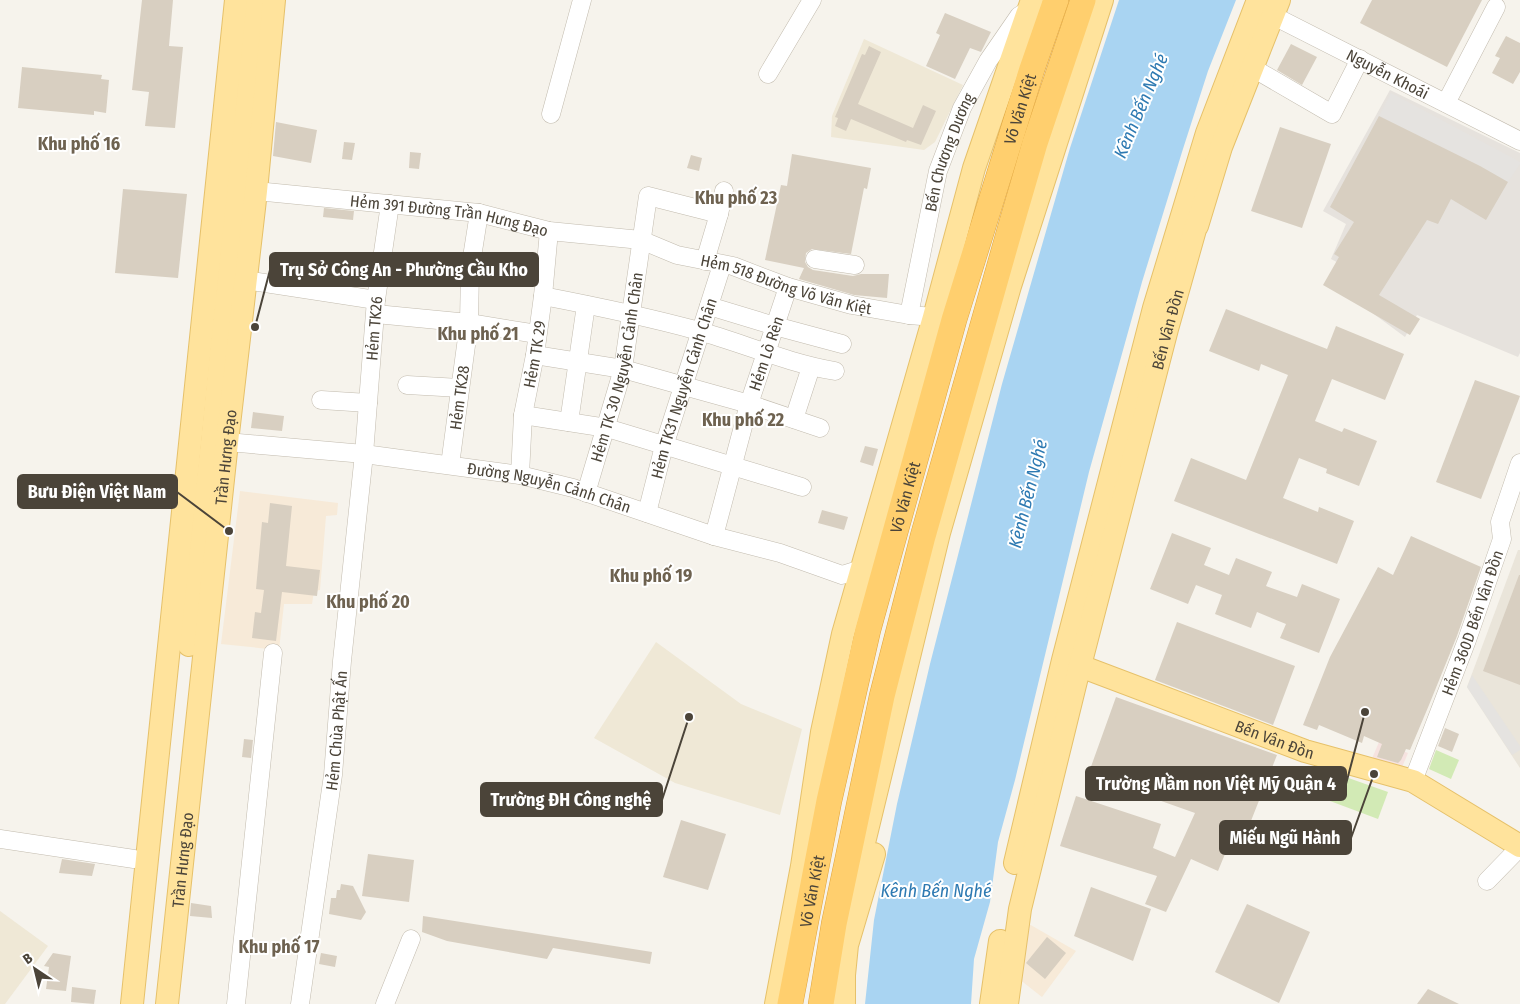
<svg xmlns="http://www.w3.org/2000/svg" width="1520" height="1004" font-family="'Fira Sans Condensed',sans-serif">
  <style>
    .residential { fill: #eae5da }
    .commercial { fill: #f7ead8 }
    .industrial { fill: #e6e2dd }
    .education { fill: #efe8d6 }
    .medical { fill: #f6e3e0 }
    .green { fill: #d2eab5 }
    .parking { fill: #e5e3e0 }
    .water { fill: #a9d4f2 }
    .building { fill: #d8cfc1 }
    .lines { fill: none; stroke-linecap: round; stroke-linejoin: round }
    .minor-casing { stroke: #c2bbae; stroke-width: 19 }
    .major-casing { stroke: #e6c16a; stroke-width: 24 }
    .highway-casing { stroke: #e0a43c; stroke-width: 26 }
    .minor { stroke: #fff; stroke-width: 18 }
    .major { stroke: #ffe39c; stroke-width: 22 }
    .highway { stroke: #ffcf6e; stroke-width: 25 }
    .labels { text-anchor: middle; stroke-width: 4; stroke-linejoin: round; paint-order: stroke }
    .street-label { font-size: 16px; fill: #4b4439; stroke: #fff }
    .water-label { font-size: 18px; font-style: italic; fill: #2e7ab2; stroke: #fff }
    .neighbourhood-label { font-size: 18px; font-weight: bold; fill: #6e6250; stroke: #fff }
    .leader { fill: none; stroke: #4b4439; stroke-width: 2 }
    .callout-dot { fill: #4b4439; stroke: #fff; stroke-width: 2 }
    .callout { fill: #4b4439; stroke: #4b4439; stroke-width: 2 }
    .callout-label { font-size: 18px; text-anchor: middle; font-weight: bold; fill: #fff }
  </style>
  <rect width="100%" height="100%" fill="#f6f3ec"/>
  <polygon class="residential" points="1518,550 1520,550 1520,768 1467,687"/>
  <g class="commercial">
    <polygon points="240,491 338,503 337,515 326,516 320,590 314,591 312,604 284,604 279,650 221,644"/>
    <polygon points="1029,924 1076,951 1042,997 1019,979"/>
  </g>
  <polygon class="industrial" points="1390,90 1520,153 1520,353 1518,357 1417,315 1405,337 1363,306 1346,267 1331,259 1346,224 1323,211"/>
  <g class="education">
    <polygon points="864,39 963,85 935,142 924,150 831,137 832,116"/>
    <polygon points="656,642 741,704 802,729 780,815 675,783 594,738"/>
    <polygon points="0,911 48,946 5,1004 0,1004"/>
  </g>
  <polygon class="medical" points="1379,742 1408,753 1400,772 1371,761"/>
  <g class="green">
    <polygon points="1436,750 1459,760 1451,779 1429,769"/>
    <polygon points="1340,775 1388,792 1378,819 1330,801"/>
  </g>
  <g class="parking">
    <polygon points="1391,93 1520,162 1520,164 1508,182 1480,166 1379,116"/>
    <polygon points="1472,675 1520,746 1520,750 1512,755 1467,687"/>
  </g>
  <polygon class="water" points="1119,0 1236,0 1208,71 1182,152 1142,282 1089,472 1015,780 998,842 990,902 974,959 971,1004 865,1004 874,920 897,804 930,664 1002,384 1070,148"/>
  <g class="building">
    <polygon points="142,0 173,0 169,46 183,47 175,128 145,126 149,92 132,90"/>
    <polygon points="1372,0 1482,0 1447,67 1360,23"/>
    <polygon points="945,13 991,32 981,52 970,48 955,79 926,66 940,35 936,33"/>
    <polygon points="1506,36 1520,43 1520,72 1513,84 1492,73 1500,58 1495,56"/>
    <polygon points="1291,44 1317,57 1302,85 1277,70"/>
    <polygon points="869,46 881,52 858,104 913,128 923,105 936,111 921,145 907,140 906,142 851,119 846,131 835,126 838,118 835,117 862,54 865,55"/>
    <polygon points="22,67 102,75 101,79 109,80 106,113 94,111 94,115 18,108"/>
    <polygon points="1379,116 1480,166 1508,182 1486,220 1451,199 1438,224 1427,220 1379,295 1420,319 1410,335 1323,285 1339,257 1334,254 1354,222 1330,207"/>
    <polygon points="276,122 317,130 311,163 273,156"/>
    <polygon points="1280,127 1331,144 1302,228 1251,211"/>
    <polygon points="344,142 355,143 352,160 342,159"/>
    <polygon points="410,152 421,153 419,169 409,168"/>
    <polygon points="792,154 871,168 867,189 864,188 851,254 812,249 806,253 805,262 808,267 813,270 853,276 861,274 889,274 887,298 854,295 799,279 804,268 765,260 781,185 787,186"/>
    <polygon points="691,155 702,158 699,171 687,168"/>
    <polygon points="123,189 187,194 178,278 115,273"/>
    <polygon points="324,208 354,211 353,220 323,217"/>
    <polygon points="1226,309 1327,349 1336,326 1404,354 1385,400 1332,379 1315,421 1342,432 1344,428 1377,441 1359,486 1326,473 1327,469 1299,458 1283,498 1318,512 1319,507 1354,521 1337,564 1174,501 1191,458 1246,480 1288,375 1261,364 1259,371 1209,351"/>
    <polygon points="1475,380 1520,396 1481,499 1436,482"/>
    <polygon points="253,412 284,416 282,431 251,428"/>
    <polygon points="865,446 878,449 873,466 860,462"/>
    <polygon points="270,503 292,506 286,566 320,570 317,596 282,592 276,641 252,638 255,612 261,613 264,590 256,589 262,522 268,523"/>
    <polygon points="822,510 848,517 844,530 818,523"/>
    <polygon points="1172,533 1211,548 1204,565 1229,575 1236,558 1272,572 1266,586 1297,597 1302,584 1340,599 1319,653 1280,638 1286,624 1257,612 1251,628 1215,614 1222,595 1196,585 1188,604 1150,589"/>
    <polygon points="1411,536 1481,567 1457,636 1429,705 1410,750 1406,749 1401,760 1398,763 1377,757 1382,744 1364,736 1362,743 1319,725 1317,730 1303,725 1330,657 1378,567 1393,575"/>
    <polygon points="1519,575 1520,575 1520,685 1483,671"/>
    <polygon points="1177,622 1295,666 1273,725 1155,680"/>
    <polygon points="1116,697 1277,755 1243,841 1232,837 1218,871 1191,859 1166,912 1145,904 1157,876 1060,846 1076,796 1161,824 1153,848 1175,857 1195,813 1088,775"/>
    <polygon points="1445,728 1459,734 1452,752 1438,746"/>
    <polygon points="244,739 253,740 251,758 242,757"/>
    <polygon points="681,820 726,834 708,890 663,877"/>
    <polygon points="368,854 414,860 409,902 362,896"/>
    <polygon points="62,859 95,864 92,876 59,873"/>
    <polygon points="341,884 353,886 366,912 361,920 329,914 331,898 336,898 337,890 340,890"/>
    <polygon points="1091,887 1151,909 1133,961 1074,936"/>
    <polygon points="191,903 211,906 212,918 190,916"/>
    <polygon points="1247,904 1310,932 1279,1003 1215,972"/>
    <polygon points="423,916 652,952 650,964 553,948 547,959 447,941 422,932"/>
    <polygon points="1047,937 1066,953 1045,979 1026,963"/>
    <polygon points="53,953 71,956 66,991 46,989 49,967 44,966"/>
    <polygon points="321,953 337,956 335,967 319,964"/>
    <polygon points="72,987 96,990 94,1004 71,1002"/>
    <polygon points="1428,989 1459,1004 1417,1004"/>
  </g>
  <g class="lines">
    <g class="minor-casing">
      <g id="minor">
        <path id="s1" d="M1262,10L1520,141"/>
        <polyline points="1251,67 1332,114 1360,59"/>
        <polyline points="768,74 812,0"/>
        <polyline points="1446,103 1496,7"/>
        <polyline points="551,114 582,0"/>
        <path id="s2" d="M256,191L479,213L549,231L641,240L677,255L733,266L788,287L852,305L909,315L934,317"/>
        <polyline points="719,214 724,191"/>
        <polyline points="815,259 855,265"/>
        <polyline points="424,265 470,270"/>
        <polyline points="245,280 376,300"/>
        <path d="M543,296C595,306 648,317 699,331C745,344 788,363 835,371"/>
        <polyline points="709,306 775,326 842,344"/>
        <polyline points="376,314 469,323 537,334"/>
        <path id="s3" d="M909,315L938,171L962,108L988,61L1019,16L1027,11"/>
        <polyline points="535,355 623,369 749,404 820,428"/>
        <polyline points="407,385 460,388"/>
        <polyline points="321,400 368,403"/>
        <polyline points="523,415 607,428 802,487"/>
        <polyline points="794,419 811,367"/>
        <polyline points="569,422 586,305"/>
        <path id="s4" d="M227,442L364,454L520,475L573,488L714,536L780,553L842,575L861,569"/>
        <path id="s5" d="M450,465L469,323L470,270L479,213"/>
        <path id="s6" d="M520,475L523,415L535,355L543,296L549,231"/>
        <path id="s7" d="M586,493L623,369L648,196L719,214L705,261"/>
        <path id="s8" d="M647,513L664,446L722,265"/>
        <path id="s9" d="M714,536L749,404L788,287"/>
        <path id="s10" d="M1413,781L1467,640L1502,539L1500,522L1520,463"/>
        <polyline points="0,839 134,859"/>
        <polyline points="1487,881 1520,847"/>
        <polyline points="236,1004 273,653"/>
        <path id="s11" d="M300,1004L333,775L342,661L364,454L376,300L390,204"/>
        <polyline points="385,1004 411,939"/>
      </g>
    </g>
    <g class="major-casing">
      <g id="major">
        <polyline points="189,645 212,442 256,0"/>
        <path id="s12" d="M1067,661L1305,751L1413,781L1520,846"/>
        <polyline points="1015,863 1063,660 1154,308 1207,133 1258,0"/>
        <polyline points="852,876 863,847 939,533 1010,286 1102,0"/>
        <polyline points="132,1004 236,0"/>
        <path id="s13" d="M167,1004L227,442L256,191L274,0"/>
        <polyline points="776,1004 802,866 822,732 843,634 934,317 974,168 1032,0"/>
        <polyline points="844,1004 844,975 847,945 874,854"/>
        <polyline points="991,1004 1000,941"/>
        <path id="s14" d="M1007,1004L1020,909L1076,681L1167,329L1196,226H1197L1221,147L1279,0"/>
      </g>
    </g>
    <g class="highway-casing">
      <g id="highway">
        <path id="s15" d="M790,1004L829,801L868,630L954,320L1032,69L1056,0"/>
        <polyline points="821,1004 834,924 882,696 923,536 1012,222 1035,143 1083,0"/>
      </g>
    </g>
    <use href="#minor" class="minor"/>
    <use href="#major" class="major"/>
    <use href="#highway" class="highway"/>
  </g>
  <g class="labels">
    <g class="street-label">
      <text dy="6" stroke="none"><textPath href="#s1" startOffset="141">Nguyễn Khoái</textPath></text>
      <text dy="6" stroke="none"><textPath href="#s15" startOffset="925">Võ Văn Kiệt</textPath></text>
      <text dy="6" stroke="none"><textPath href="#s3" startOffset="168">Bến Chương Dương</textPath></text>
      <text dy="6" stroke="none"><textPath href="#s2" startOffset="195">Hẻm 391 Đường Trần Hưng Ðạo</textPath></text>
      <text dy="6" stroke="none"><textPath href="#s2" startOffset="541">Hẻm 518 Đường Võ Văn Kiệt</textPath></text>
      <text dy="6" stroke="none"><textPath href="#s11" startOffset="680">Hẻm TK26</textPath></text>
      <text dy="6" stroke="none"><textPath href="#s14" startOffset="694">Bến Vân Đồn</textPath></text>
      <text dy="6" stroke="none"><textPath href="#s6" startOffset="122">Hẻm TK 29</textPath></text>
      <text dy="6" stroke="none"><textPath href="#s9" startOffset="190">Hẻm Lò Rèn</textPath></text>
      <text dy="6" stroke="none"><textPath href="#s7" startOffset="130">Hẻm TK 30 Nguyễn Cảnh Chân</textPath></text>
      <text dy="6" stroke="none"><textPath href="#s8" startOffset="130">Hẻm TK31 Nguyễn Cảnh Chân</textPath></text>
      <text dy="6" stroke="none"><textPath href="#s5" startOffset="68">Hẻm TK28</textPath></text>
      <text dy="6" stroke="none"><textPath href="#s13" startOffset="550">Trần Hưng Đạo</textPath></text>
      <text dy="6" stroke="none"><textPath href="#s4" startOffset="326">Đường Nguyễn Cảnh Chân</textPath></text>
      <text dy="6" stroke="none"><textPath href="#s15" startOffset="520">Võ Văn Kiệt</textPath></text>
      <text dy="6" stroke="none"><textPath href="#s10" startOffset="169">Hẻm 360D Bến Vân Đồn</textPath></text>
      <text dy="6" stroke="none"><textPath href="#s11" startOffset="276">Hẻm Chùa Phật Ấn</textPath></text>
      <text dy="6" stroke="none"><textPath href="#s12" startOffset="222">Bến Vân Đồn</textPath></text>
      <text dy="6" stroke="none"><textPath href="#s13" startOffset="145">Trần Hưng Đạo</textPath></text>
      <text dy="6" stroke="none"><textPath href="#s15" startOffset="115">Võ Văn Kiệt</textPath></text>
    </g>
    <g class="water-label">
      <text transform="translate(1141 106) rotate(-67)" y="6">Kênh Bến Nghé</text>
      <text transform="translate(1028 494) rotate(-76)" y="6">Kênh Bến Nghé</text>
      <text x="936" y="897">Kênh Bến Nghé</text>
    </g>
    <g class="neighbourhood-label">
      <text x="79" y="150">Khu phố 16</text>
      <text x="736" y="204">Khu phố 23</text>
      <text x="478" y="340">Khu phố 21</text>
      <text x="743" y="426">Khu phố 22</text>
      <text x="651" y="582">Khu phố 19</text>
      <text x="368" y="608">Khu phố 20</text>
      <text x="279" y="953">Khu phố 17</text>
    </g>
  </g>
  <path class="leader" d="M255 327L270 270M229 531L177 492M1365 712L1346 784M689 717L662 800M1374 774L1351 838"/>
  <g class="callout-dot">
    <circle cx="255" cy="327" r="5"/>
    <circle cx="229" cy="531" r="5"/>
    <circle cx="1365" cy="712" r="5"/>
    <circle cx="689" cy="717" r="5"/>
    <circle cx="1374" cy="774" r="5"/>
  </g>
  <g class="callout">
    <rect x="270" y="253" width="268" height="33" rx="5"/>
    <rect x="18" y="475" width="159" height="33" rx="5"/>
    <rect x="1086" y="767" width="260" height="33" rx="5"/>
    <rect x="481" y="783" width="181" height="33" rx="5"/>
    <rect x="1220" y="821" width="131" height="33" rx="5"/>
  </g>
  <g class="callout-label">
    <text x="404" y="276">Trụ Sở Công An - Phường Cầu Kho</text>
    <text x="97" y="498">Bưu Điện Việt Nam</text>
    <text x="1216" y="790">Trường Mầm non Việt Mỹ Quận 4</text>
    <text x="571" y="806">Trường ĐH Công nghệ</text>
    <text x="1285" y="844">Miếu Ngũ Hành</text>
  </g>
  <g transform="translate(35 969) rotate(325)" stroke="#ffffff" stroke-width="4" paint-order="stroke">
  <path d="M0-4L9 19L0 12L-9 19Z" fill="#4b4439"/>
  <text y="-8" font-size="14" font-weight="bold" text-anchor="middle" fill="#4b4439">B</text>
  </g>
</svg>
